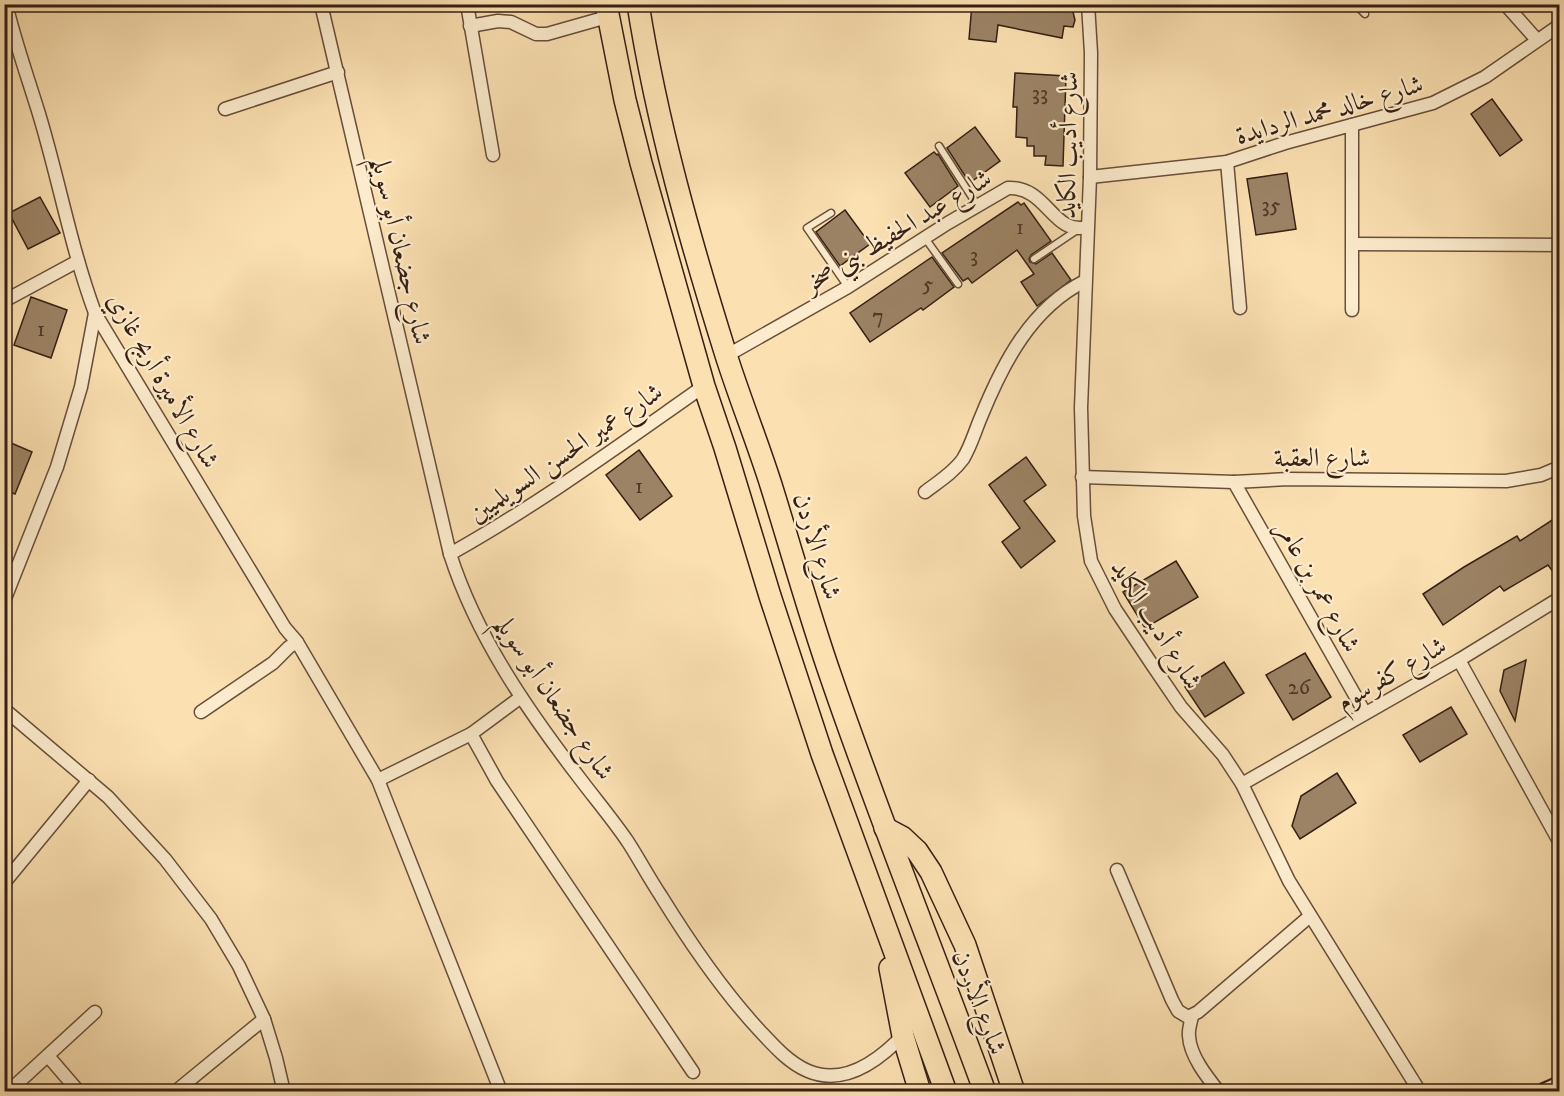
<svg xmlns="http://www.w3.org/2000/svg" width="1564" height="1096" font-family="'IM FELL DW Pica',Amiri,serif">
  <style>
    .building { fill: #9c8365; stroke: #361f13; stroke-width: 1.5 }
    .lines { fill: none; stroke-linecap: round; stroke-linejoin: round }
    .lane-casing { stroke: #674f3a; stroke-width: 9 }
    .street-casing { stroke: #674f3a; stroke-width: 15 }
    .secondary-casing { stroke: #361f13; stroke-width: 20 }
    .highway-casing { stroke: #361f13; stroke-width: 24 }
    .lane { stroke: #fcebcc; stroke-width: 6 }
    .street { stroke: #fcebcc; stroke-width: 12 }
    .secondary { stroke: #fcebcc; stroke-width: 16 }
    .highway { stroke: #fbe0b1; stroke-width: 21 }
    .labels { text-anchor: middle; stroke-width: 4.5; stroke-linejoin: round; paint-order: stroke }
    .number-label { font-size: 22px; fill: #503828 }
    .street-label { font-size: 26px; fill: #361f13; stroke: #fcebcc }
  </style>
  <rect width="100%" height="100%" fill="#fbe0b1"/>
  <filter id="stains"><feTurbulence type="fractalNoise" baseFrequency=".00333" numOctaves="4"/><feColorMatrix values="0 0 0 0 .2 0 0 0 0 .09 0 0 0 0 .02 0 0 0 .5 -.17"/></filter>
  <radialGradient id="worn" r=".72"><stop offset=".6" stop-color="#630" stop-opacity="0"/><stop offset="1" stop-color="#630" stop-opacity=".3"/></radialGradient>
  <g class="building">
    <polygon points="972,4 1071,4 1075,20 1073,27 1064,26 1062,38 998,25 996,42 969,39"/>
    <polygon points="1015,73 1066,76 1063,166 1045,165 1046,156 1034,156 1034,146 1027,146 1027,138 1016,137 1017,107 1013,107"/>
    <polygon points="1492,99 1522,140 1500,156 1471,114"/>
    <polygon points="975,127 1000,161 971,182 968,178 967,179 947,148"/>
    <polygon points="934,152 937,155 938,154 958,186 930,207 905,173"/>
    <polygon points="1287,173 1296,229 1256,235 1247,179"/>
    <polygon points="40,197 60,233 28,249 9,213"/>
    <polygon points="1018,202 1021,205 1024,203 1051,241 1031,255 1029,259 1030,262 1036,264 1052,253 1071,280 1037,306 1021,282 1034,274 1017,250 972,283 968,278 963,281 942,253"/>
    <polygon points="845,210 870,244 840,266 816,232"/>
    <polygon points="932,257 954,287 923,310 921,308 870,342 850,313"/>
    <polygon points="31,297 67,310 51,358 14,345"/>
    <polygon points="4,440 32,452 15,494 4,490"/>
    <polygon points="639,450 672,496 640,520 606,475"/>
    <polygon points="1026,457 1046,485 1024,501 1055,541 1021,568 1002,542 1020,528 989,485"/>
    <polygon points="1560,515 1560,581 1548,565 1504,591 1500,586 1443,625 1423,594 1464,567 1517,536 1520,541"/>
    <polygon points="1176,561 1198,597 1145,628 1123,592"/>
    <polygon points="1305,653 1331,697 1293,720 1266,675"/>
    <polygon points="1526,660 1515,721 1500,691 1504,670"/>
    <polygon points="1224,662 1244,693 1205,717 1185,687"/>
    <polygon points="1451,707 1467,734 1420,762 1403,735"/>
    <polygon points="1337,773 1356,803 1300,839 1292,826 1301,796"/>
  </g>
  <g class="lines">
    <g class="lane-casing">
      <g id="lane">
        <polyline points="1355,4 1365,14"/>
        <polyline points="939,146 977,205"/>
        <polyline points="831,213 807,228 848,287"/>
        <polyline points="925,238 958,284"/>
        <polyline points="1034,259 1077,230"/>
      </g>
    </g>
    <g class="street-casing">
      <g id="street">
        <path d="M6,4C15,42 28,78 39,114C59,180 71,248 95,313L285,628L297,642L289,647L273,663L201,712"/>
        <path d="M321,4L450,554C477,638 528,711 581,780C597,801 613,820 628,842C639,859 649,878 661,896C690,943 722,990 760,1031C774,1046 789,1063 808,1071C846,1087 882,1058 906,1032"/>
        <polyline points="467,4 493,155"/>
        <polyline points="1088,4 1091,53 1090,177 1081,408 1084,516 1091,561 1115,609 1153,666 1181,707 1223,755 1242,784 1289,881 1420,1092"/>
        <polyline points="1505,4 1537,40"/>
        <polyline points="470,26 498,21 511,22 536,34 547,34 607,17"/>
        <polyline points="225,109 338,72"/>
        <polyline points="1227,162 1240,308"/>
        <polyline points="1090,177 1227,162 1285,143 1433,103 1485,77 1560,25"/>
        <polyline points="1353,244 1560,245"/>
        <polyline points="4,301 78,261"/>
        <polyline points="1352,310 1352,125"/>
        <path d="M726,356L848,287L948,223L1008,188C1047,186 1053,236 1087,227"/>
        <polyline points="1082,477 1234,482 1288,479 1506,481 1541,475 1560,467"/>
        <polyline points="1234,482 1365,713"/>
        <path d="M925,492C938,482 953,473 963,459C971,446 975,431 981,417C1003,363 1031,308 1085,281"/>
        <path d="M450,554C538,505 621,444 704,386"/>
        <polyline points="4,601 57,467 81,387 95,313"/>
        <polyline points="297,642 378,780 501,1092"/>
        <polyline points="1459,660 1560,843"/>
        <polyline points="521,697 471,734 497,781 693,1072"/>
        <polyline points="4,709 108,797 165,859 211,919 239,966 264,1019 276,1058 284,1092"/>
        <polyline points="378,780 471,734"/>
        <polyline points="1242,784 1459,660 1560,598"/>
        <polyline points="1117,870 1172,1000 1178,1011 1188,1017 1198,1012 1310,916"/>
        <polyline points="4,883 89,780"/>
        <path d="M1192,1016C1191,1022 1188,1030 1189,1036C1190,1056 1207,1077 1219,1092"/>
        <polyline points="48,1056 79,1092"/>
        <polyline points="8,1092 95,1012"/>
        <polyline points="175,1092 264,1019"/>
      </g>
    </g>
    <g class="secondary-casing">
      <polyline id="secondary" points="1544,1092 1560,1085"/>
    </g>
    <g class="highway-casing">
      <g id="highway">
        <polyline points="606,4 625,100 641,163 704,386 725,448 770,596 822,754 946,1092"/>
        <path d="M638,4C657,124 690,240 726,355C740,399 757,441 771,485C791,549 809,614 831,677C879,817 934,953 985,1092"/>
        <polyline points="885,828 902,837 917,851 931,872 965,945 1014,1092"/>
        <polyline points="890,968 903,1036 920,1092"/>
      </g>
    </g>
    <use href="#lane" class="lane"/>
    <use href="#street" class="street"/>
    <use href="#secondary" class="secondary"/>
    <use href="#highway" class="highway"/>
  </g>
  <g class="labels">
    <g class="number-label">
      <text x="1040" y="100">33</text>
      <text x="1271" y="212">35</text>
      <text x="1020" y="234">1</text>
      <text x="974" y="262">3</text>
      <text x="928" y="291">5</text>
      <text x="878" y="323">7</text>
      <text x="41" y="336">1</text>
      <text x="639" y="493">1</text>
      <text x="1299" y="694">26</text>
    </g>
    <g class="street-label">
      <text transform="translate(1329 109) rotate(-16)" y="9">شارع خالد محمد الردايدة</text>
      <text transform="translate(1067 145) rotate(-89)" y="9">شارع أديب الكايد</text>
      <text transform="translate(897 230) rotate(-31)" y="9">شارع عبد الحفيظ بني صخر</text>
      <text transform="translate(402 250) rotate(77)" y="9">شارع جضعان أبو سويلم</text>
      <text transform="translate(164 380) rotate(60)" y="9">شارع الأميرة أريج غازي</text>
      <text transform="translate(565 452) rotate(-34)" y="9">شارع عمير الحسن السويلميين</text>
      <text x="1322" y="466">شارع العقبة</text>
      <text transform="translate(818 546) rotate(73)" y="9">شارع الأردن</text>
      <text transform="translate(1319 586) rotate(61)" y="9">شارع عمر بن عامر</text>
      <text transform="translate(1157 624) rotate(58)" y="9">شارع أديب الكايد</text>
      <text transform="translate(1391 673) rotate(-30)" y="9">شارع كفرسوم</text>
      <text transform="translate(555 697) rotate(56)" y="9">شارع جضعان أبو سويلم</text>
      <text transform="translate(980 1002) rotate(69)" y="9">شارع الأردن</text>
    </g>
  </g>
  <rect width="1564" height="1096" fill="none" stroke="#fbe0b1" stroke-width="24"/>
  <rect x="6" y="6" width="1552" height="1084" fill="none" stroke="#361f13" stroke-width="3"/>
  <rect x="12" y="12" width="1540" height="1072" fill="none" stroke="#361f13" stroke-width="1.5"/>
  <rect width="100%" height="100%" filter="url(#stains)"/>
  <rect width="100%" height="100%" fill="url(#worn)"/>
</svg>
